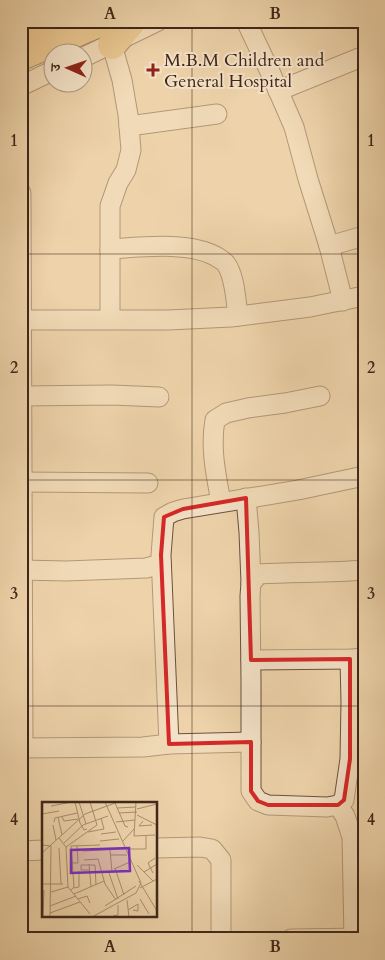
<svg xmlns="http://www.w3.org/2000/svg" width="385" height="960" font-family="Cardo,'Noto Serif Devanagari',serif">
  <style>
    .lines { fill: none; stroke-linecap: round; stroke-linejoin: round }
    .minor-casing { stroke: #6b513d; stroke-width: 21 }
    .highway-casing { stroke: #3f2619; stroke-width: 30 }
    .minor { stroke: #f4e2c8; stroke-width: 19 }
    .highway { stroke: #e7ba75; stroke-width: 28 }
    .marked { fill: none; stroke: #d62828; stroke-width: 4; stroke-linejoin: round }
    .grid { fill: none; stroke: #3f2619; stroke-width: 1; stroke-opacity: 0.55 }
    .poi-dot { fill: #8f2418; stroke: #f4e2c8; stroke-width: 2 }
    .labels { text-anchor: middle; stroke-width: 4; stroke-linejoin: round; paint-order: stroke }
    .poi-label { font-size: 18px; fill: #3f2619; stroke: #f4e2c8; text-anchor: start }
    .inset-road { fill: none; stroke: #a88e70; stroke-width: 1 }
    .view { fill: #7b2cbf; fill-opacity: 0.15; stroke: #7b2cbf; stroke-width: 2.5 }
    .inset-edge { fill: none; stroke: #3f2619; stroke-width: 2.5 }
    .neatline { fill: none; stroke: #3f2619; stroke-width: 2 }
    .grid-label { font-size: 16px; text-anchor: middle; font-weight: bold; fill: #3f2619 }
  </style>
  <rect width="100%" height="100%" fill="#eed3aa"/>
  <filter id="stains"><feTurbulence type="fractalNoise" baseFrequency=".004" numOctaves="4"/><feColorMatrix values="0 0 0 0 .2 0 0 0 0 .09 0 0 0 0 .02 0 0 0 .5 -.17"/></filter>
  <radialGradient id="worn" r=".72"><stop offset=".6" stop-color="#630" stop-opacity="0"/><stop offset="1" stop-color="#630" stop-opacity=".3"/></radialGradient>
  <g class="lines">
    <g class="minor-casing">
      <g id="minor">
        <polyline points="246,21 271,74 294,127 308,179 329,246 343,301"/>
        <polyline points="82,58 158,21"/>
        <polyline points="21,86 52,71"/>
        <polyline points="278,91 364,56"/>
        <polyline points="129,126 217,114"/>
        <polyline points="21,193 23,748"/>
        <polyline points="329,246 364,236"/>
        <path d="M110,249C141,247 190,241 217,257C220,259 224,261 226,264C235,276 236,302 238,316"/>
        <polyline points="110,319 110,206 118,183 126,170 131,150 128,115 122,80 112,45"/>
        <polyline points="22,320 168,320 231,317 310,307 364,296"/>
        <polyline points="22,396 112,395 159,397"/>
        <polyline points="22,482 148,483"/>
        <polyline points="246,498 249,532 251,583"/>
        <path d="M221,502C216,475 210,448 215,420L226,413L248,408L285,403L320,396"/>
        <polyline points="22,570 66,571 146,568 161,564"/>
        <path d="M350,659L351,702L350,759L344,800L338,805L327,807L268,805L258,801L251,791V681L250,596L251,583L259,574C294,572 329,573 364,570"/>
        <polyline points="251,660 353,659 364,658"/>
        <polyline points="169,744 161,555 164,517 173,512 183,509 298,490 364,476"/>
        <polyline points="21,748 143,747 169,744 251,742"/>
        <polyline points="338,805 345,816 352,837 354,938"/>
        <polyline points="156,848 200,847 212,849 221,860 221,939"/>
        <polyline points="21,851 44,850"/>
        <polyline points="291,939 364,938"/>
      </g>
    </g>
    <g class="highway-casing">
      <g id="highway">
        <polyline points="21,32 46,21"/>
        <polyline points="112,45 132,21"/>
        <polyline points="21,56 103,21"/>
      </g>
    </g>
    <use href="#minor" class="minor"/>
    <use href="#highway" class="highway"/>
  </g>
  <path d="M0 0H385V960H0ZM246,498L251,660L350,659V759L344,800L338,805H268L258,801L251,791V742L169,744L161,555L164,517L183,509Z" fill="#eed3aa" fill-opacity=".55" fill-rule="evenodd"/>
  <path class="marked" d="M246,498L251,660L350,659V759L344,800L338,805H268L258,801L251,791V742L169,744L161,555L164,517L183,509Z"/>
  <path class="grid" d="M192,21V939M21,254H364M21,480H364M21,706H364"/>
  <path class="poi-dot" d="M150.5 62.5h5v5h5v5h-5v5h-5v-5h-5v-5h5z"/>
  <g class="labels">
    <g class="poi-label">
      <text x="164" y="66">M.B.M Children and<tspan x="164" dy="21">General Hospital</tspan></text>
    </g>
  </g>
  <g transform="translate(42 802)">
    <rect width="115" height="115" fill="#eed3aa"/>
    <path class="inset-road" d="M33,0L38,21L42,28L45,27M37,0L44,22M94,0L92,34L113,33M73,1L83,24L86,25M9,4L30,0M75,6L94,5M95,7L115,2M77,11L95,10M0,12L17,9M95,13L115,23M16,15L20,33M20,15L22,19L36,17M101,19L97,24L110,23M12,20L13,16L35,11M74,20L93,18M11,23L14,38M46,30L62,27L59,16M59,32L74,30M17,36L24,45L26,85L48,112M58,39L77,37M81,39L92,27M22,41L41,23L66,14M0,43L9,44L8,114M29,44L58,43M24,45L55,23L48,0M17,46L19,82M87,47H104V34M68,48L70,70M41,49L82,47M0,51L43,12L76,0M0,52V82M68,53H85M42,58L56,57L63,82L74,98M30,61H36L35,44M47,62L49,85M95,63L111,79M73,66L82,93M72,67L88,60M48,68H39V63H53L54,83M102,70L115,62M67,71L76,97M111,71L106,61L113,56M97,79L115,109M0,82H21M32,86L37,85V69M98,86L115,77M29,88L32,85L29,44M9,90L26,85M32,92L62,79M36,97L45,94L48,101M98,97L107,112M85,98L87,115M8,104L34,94M63,104L94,84M86,108L96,102V109L91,108M8,111L38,100M1,114L2,88M71,114L76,113V103M50,115L94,91L99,81L63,0"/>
    <path class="view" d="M87,46L88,69L29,71V48Z"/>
    <rect width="115" height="115" class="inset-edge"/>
  </g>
  <rect width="385" height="960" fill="none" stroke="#eed3aa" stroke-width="55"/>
  <g transform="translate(68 68) rotate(272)"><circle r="24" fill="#f4e2c8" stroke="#ac9782"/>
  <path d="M0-4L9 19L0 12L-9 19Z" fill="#8f2418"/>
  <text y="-8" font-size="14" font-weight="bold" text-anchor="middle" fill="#3f2619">उ</text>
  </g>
  <rect x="28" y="28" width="330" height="904" class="neatline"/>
  <g class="grid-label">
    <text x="110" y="19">A</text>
    <text x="275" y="19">B</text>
    <text x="14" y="146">1</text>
    <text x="371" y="146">1</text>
    <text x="14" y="373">2</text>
    <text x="371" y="373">2</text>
    <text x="14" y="599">3</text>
    <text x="371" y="599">3</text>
    <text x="14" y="825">4</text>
    <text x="371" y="825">4</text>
    <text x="110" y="952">A</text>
    <text x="275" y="952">B</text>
  </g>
  <rect width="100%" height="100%" filter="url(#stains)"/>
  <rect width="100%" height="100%" fill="url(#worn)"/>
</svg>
